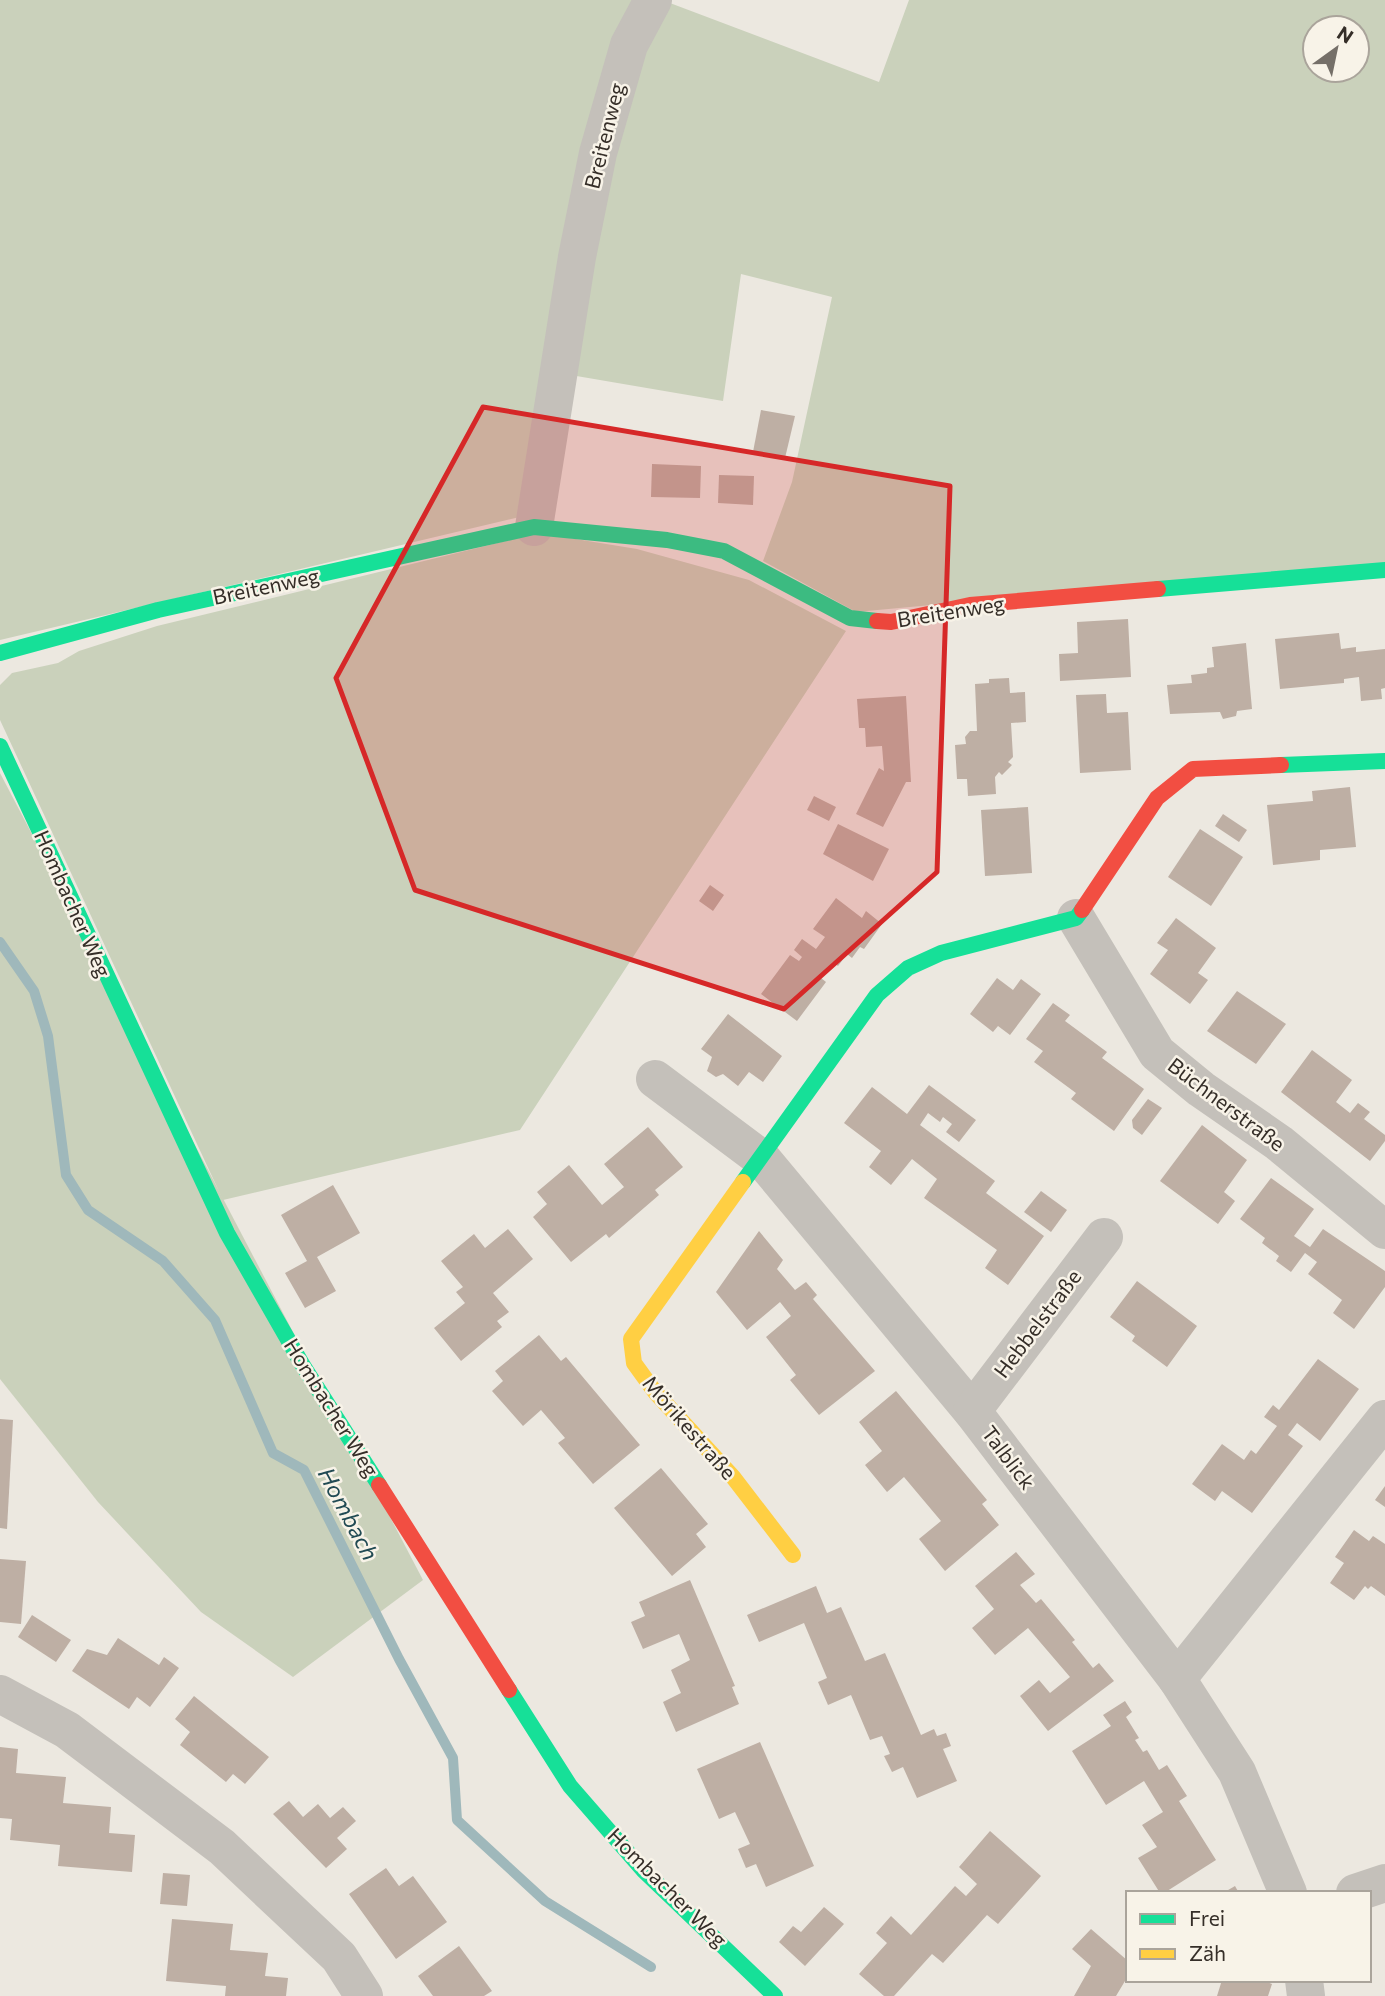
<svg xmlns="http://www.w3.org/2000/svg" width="1385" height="1996" font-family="Commissioner,sans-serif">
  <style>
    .green { fill: #cad1bb; fill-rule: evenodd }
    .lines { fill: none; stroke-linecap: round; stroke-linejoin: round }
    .stream { stroke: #9fb8bb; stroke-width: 10 }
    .building { fill: #beafa4 }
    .street { stroke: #c4c0ba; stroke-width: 38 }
    .fast { stroke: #16e098; stroke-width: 16 }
    .slow { stroke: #ffcf43; stroke-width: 16 }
    .jam { stroke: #f24e42; stroke-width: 16 }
    .marked { fill: #d62828; fill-opacity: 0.2; stroke: #d62828; stroke-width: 5; stroke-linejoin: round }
    .labels { text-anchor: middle; stroke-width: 5; stroke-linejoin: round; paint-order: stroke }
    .street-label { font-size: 21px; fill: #352e28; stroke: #f8f3e8 }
    .water-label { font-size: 23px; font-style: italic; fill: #214a53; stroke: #f8f3e8 }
  </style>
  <rect width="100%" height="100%" fill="#ece8e0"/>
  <g class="green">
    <path d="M0,0H662L879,82L909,0H1385V563L856,612L763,561L792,482L832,297L741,274L723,401L553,372L524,516L0,640ZM1315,28H1357V70H1315Z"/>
    <polygon points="539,533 637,549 749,580 846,631 520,1130 223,1200 0,720 0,685 12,673 58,663 79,651 157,626"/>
    <polygon points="0,773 423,1580 293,1677 201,1612 98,1502 0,1379"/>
  </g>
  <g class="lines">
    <polyline class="stream" points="0,942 34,991 48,1036 66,1175 88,1210 163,1261 215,1320 273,1453 304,1470 399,1659 453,1758 457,1820 545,1901 651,1967"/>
  </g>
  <g class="building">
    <polygon points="761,410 795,416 785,458 753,452"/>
    <polygon points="652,464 701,466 700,498 651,497"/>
    <polygon points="719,475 754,476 753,505 718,503"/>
    <polygon points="1128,619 1131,677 1060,681 1059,654 1078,653 1077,622"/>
    <polygon points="1339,633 1341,649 1356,647 1356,652 1385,649 1385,688 1381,689 1382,699 1361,701 1359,677 1344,679 1344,683 1280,689 1275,639"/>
    <polygon points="1246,643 1252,709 1237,711 1236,716 1223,719 1220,712 1170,714 1167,685 1192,683 1191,675 1207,673 1207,668 1214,667 1212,647"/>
    <polygon points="1009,678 1010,693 1025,692 1026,722 1011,723 1013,757 1008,762 1012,765 1002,775 999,772 995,777 996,794 968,796 967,779 957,779 955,745 966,744 965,737 970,731 977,731 975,684 989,683 989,679"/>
    <polygon points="1106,694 1107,713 1128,712 1131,770 1080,773 1076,695"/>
    <polygon points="906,696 911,782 906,782 883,827 856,814 879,768 884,771 882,746 866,747 865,728 859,728 857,699"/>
    <polygon points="1350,787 1356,847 1320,850 1320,860 1273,865 1267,805 1313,801 1312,791"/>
    <polygon points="814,796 836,807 829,821 807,810"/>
    <polygon points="1028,807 1032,873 985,876 981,810"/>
    <polygon points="1223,814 1247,830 1239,842 1215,826"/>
    <polygon points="838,824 889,849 873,881 823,854"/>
    <polygon points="1200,829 1243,857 1211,906 1168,877"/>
    <polygon points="710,885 724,895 713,911 699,901"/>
    <polygon points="836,898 862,918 866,911 882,924 864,949 860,947 852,958 847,954 838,966 833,962 821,978 826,982 797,1021 761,994 790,955 799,961 802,957 794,950 802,939 816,949 825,937 813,929"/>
    <polygon points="1176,918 1216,948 1198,973 1208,980 1190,1004 1150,974 1168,950 1157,943"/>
    <polygon points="997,978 1013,990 1021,979 1041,994 1010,1035 998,1026 993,1032 970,1014"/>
    <polygon points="1237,991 1286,1024 1256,1064 1207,1031"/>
    <polygon points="1053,1003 1070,1015 1065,1021 1107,1052 1102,1058 1144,1089 1114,1131 1071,1099 1076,1093 1034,1062 1043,1051 1026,1039"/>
    <polygon points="728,1014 782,1056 763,1082 749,1072 738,1086 723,1074 716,1077 707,1071 712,1057 701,1049"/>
    <polygon points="1312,1050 1352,1080 1336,1102 1350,1113 1358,1103 1370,1112 1364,1119 1385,1135 1385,1141 1370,1161 1281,1092"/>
    <polygon points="929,1085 976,1120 959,1142 946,1132 952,1124 943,1117 940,1122 928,1113 920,1125 995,1181 986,1193 1044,1236 1008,1285 985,1268 997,1250 924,1198 937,1179 912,1159 891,1185 869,1167 881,1151 844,1123 872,1087 907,1114"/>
    <polygon points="1148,1099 1162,1108 1142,1135 1133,1128 1132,1120"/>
    <polygon points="1202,1125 1247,1160 1224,1192 1235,1201 1218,1224 1160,1181"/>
    <polygon points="648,1127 683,1167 655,1190 659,1195 630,1220 609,1238 606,1234 571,1262 533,1217 547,1204 537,1192 569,1165 602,1205 624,1187 604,1164"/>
    <polygon points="1271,1178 1314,1209 1294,1236 1310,1247 1323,1229 1385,1271 1385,1287 1354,1329 1333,1313 1342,1300 1308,1274 1317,1262 1305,1253 1291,1272 1276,1261 1279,1256 1262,1243 1265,1238 1240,1219"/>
    <polygon points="333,1185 360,1233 317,1257 336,1291 305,1308 285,1273 307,1261 281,1215"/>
    <polygon points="1041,1191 1067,1210 1051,1232 1024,1212"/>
    <polygon points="508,1229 533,1259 493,1293 509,1312 497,1321 502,1327 461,1361 434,1328 465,1303 456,1292 463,1287 441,1261 474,1234 485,1248"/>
    <polygon points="759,1231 783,1260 777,1269 795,1290 806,1282 817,1295 813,1299 875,1371 819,1415 790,1380 796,1375 766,1337 791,1316 780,1302 747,1330 716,1292"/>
    <polygon points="1137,1281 1197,1326 1167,1367 1132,1341 1135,1336 1110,1317"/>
    <polygon points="539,1335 561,1361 566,1357 640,1445 593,1484 558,1443 565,1438 541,1410 523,1426 492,1391 503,1381 495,1371"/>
    <polygon points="1318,1359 1359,1389 1320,1441 1297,1423 1288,1435 1303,1446 1252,1513 1222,1491 1215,1501 1192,1484 1222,1444 1244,1460 1251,1450 1256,1454 1277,1426 1264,1417 1273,1405 1279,1410"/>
    <polygon points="896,1391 987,1500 982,1504 999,1525 945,1571 919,1539 941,1521 904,1477 887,1492 865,1465 882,1451 859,1422"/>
    <polygon points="0,1419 13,1420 7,1529 0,1528"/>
    <polygon points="661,1468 708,1524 696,1534 706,1547 672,1576 614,1508"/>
    <polygon points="1385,1486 1385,1507 1375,1500"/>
    <polygon points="1354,1530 1369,1541 1373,1536 1385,1544 1385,1596 1371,1586 1368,1589 1365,1586 1354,1600 1330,1583 1344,1563 1335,1557"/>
    <polygon points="1016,1552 1035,1574 1020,1585 1036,1603 1041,1599 1075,1640 1072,1642 1093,1668 1099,1663 1114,1681 1048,1731 1020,1696 1039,1680 1050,1693 1070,1677 1028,1628 995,1655 972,1628 994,1609 975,1586"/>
    <polygon points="0,1559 26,1561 21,1624 0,1622"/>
    <polygon points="690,1580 735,1686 732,1687 739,1704 676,1732 663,1702 681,1693 671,1670 690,1660 679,1634 643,1649 631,1622 645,1616 639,1602"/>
    <polygon points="816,1586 827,1613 841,1607 865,1661 885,1653 921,1735 934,1729 937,1736 946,1733 951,1746 943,1749 957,1781 917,1798 903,1767 892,1772 884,1756 890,1754 882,1736 870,1740 851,1695 828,1705 818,1682 827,1678 804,1623 759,1642 747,1615"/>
    <polygon points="32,1615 71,1640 56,1662 18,1637"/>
    <polygon points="118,1638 159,1665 164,1657 179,1668 150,1707 137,1697 129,1709 72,1671 87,1649 107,1655"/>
    <polygon points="194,1696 269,1757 245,1784 233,1774 226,1782 180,1745 190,1732 175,1719"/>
    <polygon points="1125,1701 1132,1712 1126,1717 1139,1738 1135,1740 1143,1752 1147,1750 1159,1770 1167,1765 1187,1796 1179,1801 1216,1860 1164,1893 1160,1893 1138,1858 1157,1847 1142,1825 1163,1812 1144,1781 1106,1805 1072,1751 1111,1726 1103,1715"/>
    <polygon points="760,1742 814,1866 766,1887 756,1864 746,1868 738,1849 750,1844 735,1812 719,1819 697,1769"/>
    <polygon points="0,1747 18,1749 16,1773 66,1777 63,1803 111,1807 109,1833 135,1835 132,1872 58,1866 60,1845 10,1840 12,1819 0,1818"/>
    <polygon points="289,1801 303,1817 318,1804 330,1818 343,1807 356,1821 337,1838 347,1849 326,1868 273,1814"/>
    <polygon points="990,1831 1041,1876 998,1924 987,1915 943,1963 932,1954 894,1996 884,1996 859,1974 887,1943 876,1933 891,1916 911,1935 955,1886 966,1896 977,1884 959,1867"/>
    <polygon points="386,1868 399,1886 413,1876 447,1922 396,1959 349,1894"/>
    <polygon points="163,1873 190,1875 187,1906 160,1904"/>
    <polygon points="1235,1886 1239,1893 1223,1893"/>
    <polygon points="824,1907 844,1924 805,1966 779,1942 793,1926 801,1932"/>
    <polygon points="172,1919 233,1924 230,1950 268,1953 265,1976 288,1978 286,1996 225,1996 226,1986 166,1981"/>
    <polygon points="1091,1929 1128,1961 1128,1976 1116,1996 1074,1996 1091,1966 1072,1949"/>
    <polygon points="459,1946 492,1991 484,1996 433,1996 418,1976"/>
    <polygon points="1222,1980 1262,1980 1272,1984 1268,1996 1217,1996"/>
  </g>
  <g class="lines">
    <g class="street">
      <polyline points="534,527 577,257 598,153 629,45 653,0"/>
      <polyline points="1076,918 1157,1053 1201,1089 1279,1143 1385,1230"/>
      <polyline points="655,1079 762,1159 972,1411 1177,1679 1237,1772 1288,1893"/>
      <polyline points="972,1411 1104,1237"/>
      <polyline points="1177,1679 1385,1419"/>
      <polyline points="0,1694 67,1730 222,1847 339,1957 364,1996"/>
      <polyline points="1355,1893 1385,1883"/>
      <polyline points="1304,1980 1306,1996"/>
    </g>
    <g class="fast">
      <polyline points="1158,589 1385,570"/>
      <polyline points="0,653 158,610 534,527 667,540 724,551 850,618 877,621"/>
      <polyline points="0,746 227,1233 302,1364 379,1485"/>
      <polyline points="1281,765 1385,761"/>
      <polyline points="743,1182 877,995 908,968 941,953 1076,918 1082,910"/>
      <polyline points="509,1690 570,1786 644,1871 775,1996"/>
    </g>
    <polyline class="slow" points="743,1182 631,1339 634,1363 655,1392 733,1477 793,1555"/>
    <g class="jam">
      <polyline points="877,621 891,622 970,605 1158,589"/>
      <polyline points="1082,910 1157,798 1193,769 1281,765"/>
      <polyline points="379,1485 509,1690"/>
    </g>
  </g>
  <path class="marked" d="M483,407L950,486L937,872L784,1009L415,890L336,678Z"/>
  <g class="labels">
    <g class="street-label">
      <text transform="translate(605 136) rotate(-76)" y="7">Breitenweg</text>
      <text transform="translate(266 587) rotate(-12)" y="7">Breitenweg</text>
      <text transform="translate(951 612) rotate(-9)" y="7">Breitenweg</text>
      <text transform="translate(72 904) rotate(66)" y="7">Hombacher Weg</text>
      <text transform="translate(1226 1105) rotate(37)" y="7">Büchnerstraße</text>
      <text transform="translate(1038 1324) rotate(-53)" y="7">Hebbelstraße</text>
      <text transform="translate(331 1408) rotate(58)" y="7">Hombacher Weg</text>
      <text transform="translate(689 1428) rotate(49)" y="7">Mörikestraße</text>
      <text transform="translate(1008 1458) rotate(53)" y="7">Talblick</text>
      <text transform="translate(667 1888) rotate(45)" y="7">Hombacher Weg</text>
    </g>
    <g class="water-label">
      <text transform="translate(348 1514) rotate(62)" y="8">Hombach</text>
    </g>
  </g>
  <rect x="1126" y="1891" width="245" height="91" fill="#f8f3e8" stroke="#aaa49b" stroke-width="2"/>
  <rect x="1140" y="1914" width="35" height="10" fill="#16e098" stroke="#aaa49b" stroke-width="2"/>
  <text x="1189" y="1926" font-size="21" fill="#352e28">Frei</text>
  <rect x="1140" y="1949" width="35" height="10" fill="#ffcf43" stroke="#aaa49b" stroke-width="2"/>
  <text x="1189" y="1961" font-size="21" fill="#352e28">Zäh</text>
  <g transform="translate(1336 49) rotate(33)"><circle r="33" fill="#f8f3e8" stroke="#aaa49b" stroke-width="2"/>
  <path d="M0-5L12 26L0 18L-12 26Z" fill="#756f68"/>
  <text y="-10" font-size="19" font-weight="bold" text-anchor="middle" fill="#352e28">N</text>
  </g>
</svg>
